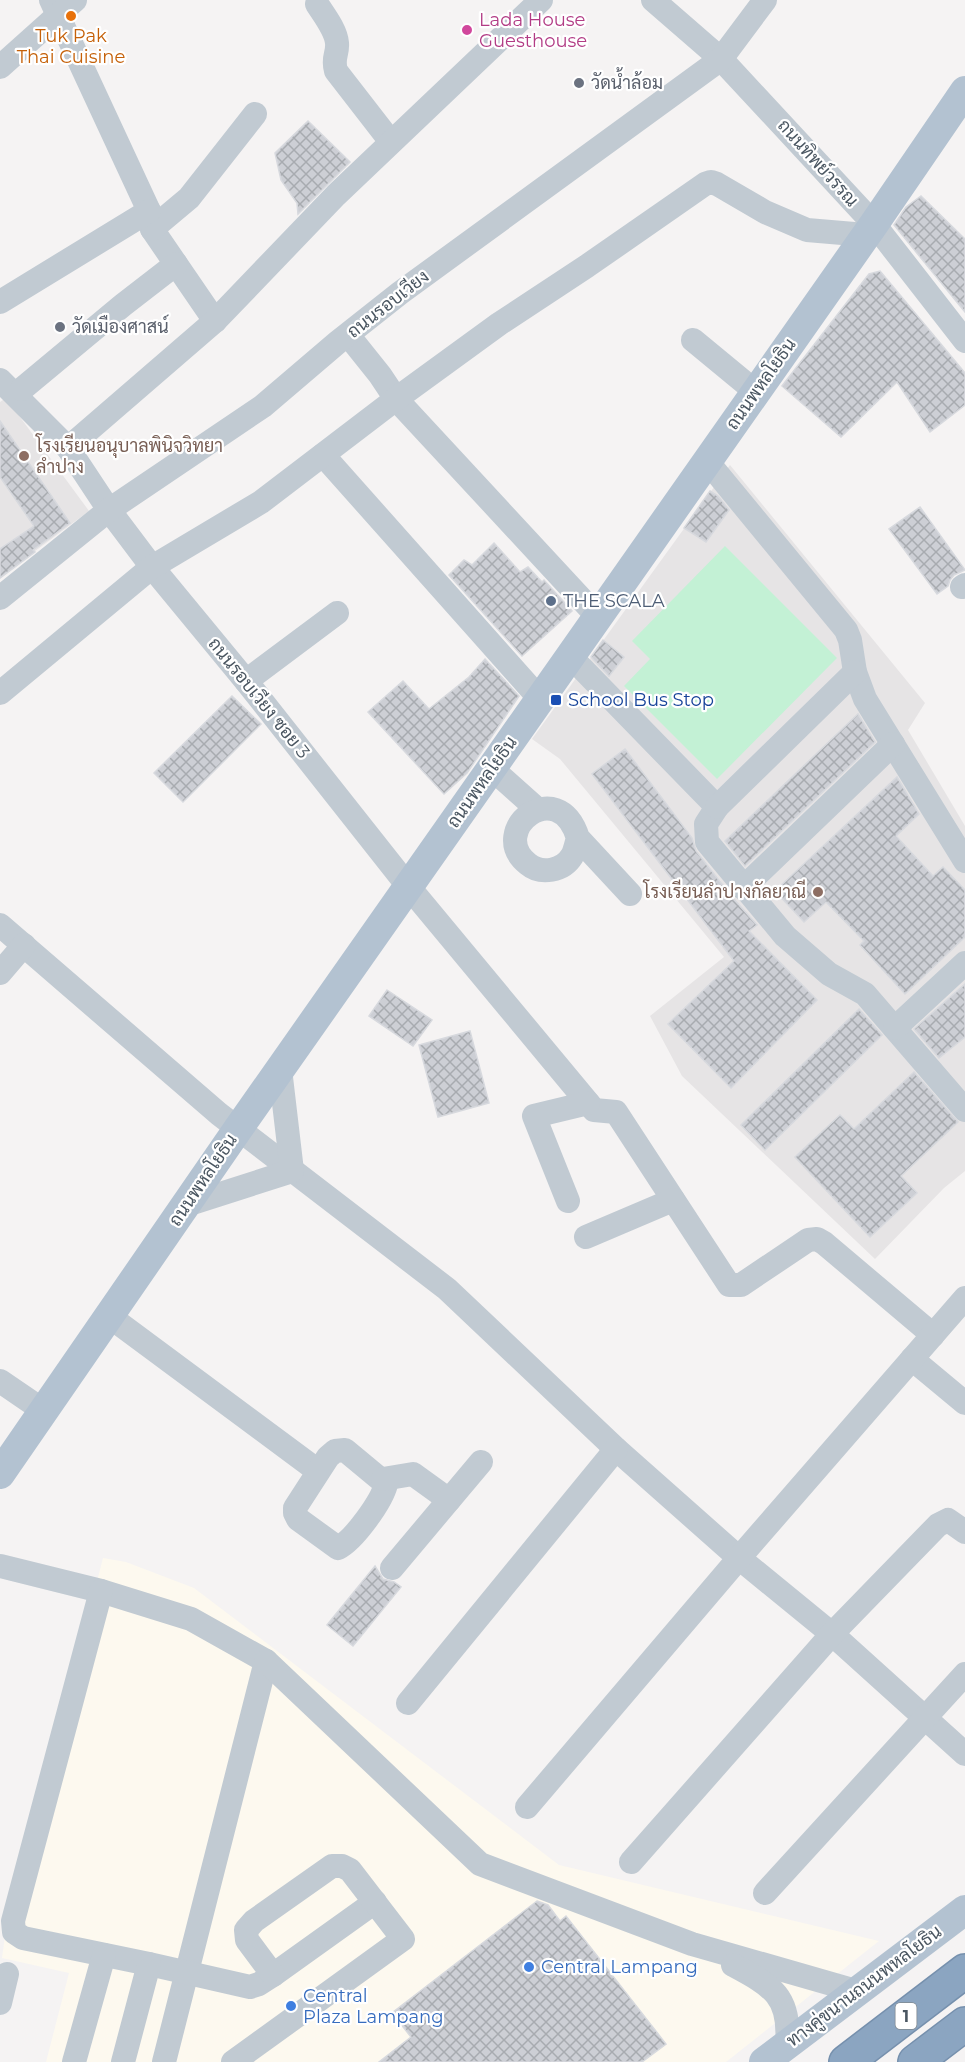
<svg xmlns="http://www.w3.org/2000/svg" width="965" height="2062" font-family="Montserrat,Sarabun,sans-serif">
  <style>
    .commercial { fill: #fdf9ef }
    .education { fill: #e6e4e5 }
    .grass { fill: #c3f1d5 }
    .building { fill: url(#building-cross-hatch); stroke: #d7d9de; stroke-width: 1.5 }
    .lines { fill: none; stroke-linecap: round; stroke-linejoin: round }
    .highway-casing { stroke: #7690ad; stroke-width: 36 }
    .minor { stroke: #c1cad2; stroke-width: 24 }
    .major { stroke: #b3c2d1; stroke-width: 30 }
    .highway { stroke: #8ba5c1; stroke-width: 33 }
    .food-dot { fill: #e8710a; stroke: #fff; stroke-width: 2 }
    .hotel-dot { fill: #d1479c; stroke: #fff; stroke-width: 2 }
    .worship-dot { fill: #6b7280; stroke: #fff; stroke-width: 2 }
    .education-dot { fill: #8d6e63; stroke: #fff; stroke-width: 2 }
    .service-dot { fill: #5c6f8a; stroke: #fff; stroke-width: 2 }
    .transit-dot { fill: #1a4fb4; stroke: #fff; stroke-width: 2 }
    .shop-dot { fill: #3f7fe0; stroke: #fff; stroke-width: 2 }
    .labels { text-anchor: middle; stroke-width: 4.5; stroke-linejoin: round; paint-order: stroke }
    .shield { fill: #fff; stroke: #808990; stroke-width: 1.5 }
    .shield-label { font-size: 16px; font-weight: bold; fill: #4a5661 }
    .hotel-label { font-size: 18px; fill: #b23c85; stroke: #fff; text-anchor: start }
    .food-label { font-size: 18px; fill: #c56008; stroke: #fff }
    .worship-label { font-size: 18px; fill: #5b616d; stroke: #fff; text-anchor: start }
    .street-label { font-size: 18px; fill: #4a5661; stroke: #fff }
    .education-label { font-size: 18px; fill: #785e54; stroke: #fff; text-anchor: start }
    .service-label { font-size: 18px; fill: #4e5e75; stroke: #fff; text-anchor: start }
    .transit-label { font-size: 18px; fill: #164399; stroke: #fff; text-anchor: start }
    .shop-label { font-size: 18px; fill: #366cbe; stroke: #fff; text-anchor: start }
  </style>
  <defs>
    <pattern id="building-cross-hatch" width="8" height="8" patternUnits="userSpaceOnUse" patternTransform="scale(1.5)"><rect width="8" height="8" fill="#cdcfd5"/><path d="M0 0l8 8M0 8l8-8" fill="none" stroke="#a8abb0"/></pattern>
  </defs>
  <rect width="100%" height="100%" fill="#f5f3f3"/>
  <polygon class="commercial" points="103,1558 126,1562 194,1588 559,1865 879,1941 726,2062 46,2062 69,1973 2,1958 9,1906 55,1744"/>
  <g class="education">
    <polygon points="6,398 89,511 0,577 0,402"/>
    <polygon points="730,465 925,703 908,730 965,826 965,1171 944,1188 875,1259 682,1076 650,1016 724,957 560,759 532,739"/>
  </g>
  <polygon class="grass" points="725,546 837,658 717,779 624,686 650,659 632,641"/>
  <g class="building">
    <polygon points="308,121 350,162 298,214 297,203 281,180 275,153"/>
    <polygon points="921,196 965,239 965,312 894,225 906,207"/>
    <polygon points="880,271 965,373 965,405 930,432 897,382 841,437 782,386 869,274"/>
    <polygon points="0,421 70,523 33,550 35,552 0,578 0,549 34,526 0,477"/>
    <polygon points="710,491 718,496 729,510 706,542 684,528"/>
    <polygon points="920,507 965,570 954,575 950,580 948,586 937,594 889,529"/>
    <polygon points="494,543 520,572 528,567 542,582 544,580 572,611 522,656 449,575 464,560 472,565"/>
    <polygon points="603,640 624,657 609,676 591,657"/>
    <polygon points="485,659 519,696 467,773 444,794 368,712 403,681 429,709 469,677"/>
    <polygon points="232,696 261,724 183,802 154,773"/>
    <polygon points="858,714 875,742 745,866 725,841"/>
    <polygon points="625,749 692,838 696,851 732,897 757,925 749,931 817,1000 731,1088 668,1024 734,961 592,774"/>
    <polygon points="897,777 919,814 896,836 933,876 943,867 965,890 965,937 905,994 860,945 864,941 826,902 804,922 775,891"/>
    <polygon points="965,984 965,1037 939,1058 914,1029"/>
    <polygon points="387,990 432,1020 413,1046 369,1016"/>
    <polygon points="859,1009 882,1035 765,1150 741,1125"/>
    <polygon points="470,1031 489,1103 438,1117 419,1045"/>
    <polygon points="914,1072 958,1122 901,1176 917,1193 870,1237 795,1157 840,1115 854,1129"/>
    <polygon points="375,1566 383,1579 394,1582 401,1587 353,1646 327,1625"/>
    <polygon points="537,1901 548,1905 560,1921 566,1916 666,2044 642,2062 379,2062 411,2037 392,2013"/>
  </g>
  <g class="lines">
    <g class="highway-casing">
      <g id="highway">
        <polyline points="846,2062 965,1971"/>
        <polyline points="915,2062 965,2024"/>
      </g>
    </g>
    <g class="minor">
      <polyline points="51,0 149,211 152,229 215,321"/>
      <polyline points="653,0 721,59 874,224 965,341"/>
      <path d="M317,4C324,15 336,30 337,43C338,55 332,57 336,71L391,142"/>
      <polyline points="0,67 75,0"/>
      <polyline points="152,229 189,198 255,114"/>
      <polyline points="0,302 149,211"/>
      <polyline points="348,335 380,375 396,399 598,617"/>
      <polyline points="693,340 756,392"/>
      <polyline points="0,380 68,448 109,510 152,567 246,681 408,886 594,1110 616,1112 729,1285 741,1285 808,1240 817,1239 824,1243 933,1335"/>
      <polyline points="22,389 123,305 176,264"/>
      <polyline points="68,448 215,321 336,195 541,0"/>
      <polyline points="323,455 540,699"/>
      <polyline points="707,461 846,630 850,640 855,672 865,699 965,861"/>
      <polyline points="962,587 965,585"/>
      <polyline points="0,598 109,510 263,406 338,342 400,293 721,59 765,0"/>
      <polyline points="570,656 717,807 706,824 707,842 785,936 829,974 865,994 965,1110"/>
      <polyline points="246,681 337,613"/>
      <polyline points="0,693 152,567 261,502 396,399 499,324 587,266 705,184 711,182 717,184 765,212 807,230 866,235"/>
      <polyline points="491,768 537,809"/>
      <polyline points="717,807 855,672"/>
      <path d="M578,838C576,844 575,851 572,856C563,871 541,875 528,864C486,831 558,773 578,838L630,894"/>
      <polyline points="743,888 893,744"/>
      <polyline points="0,925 219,1114 447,1289 616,1449 739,1558 832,1634 965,1754"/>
      <polyline points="0,973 24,945"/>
      <polyline points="895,1028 965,963"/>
      <polyline points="568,1201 534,1116 588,1103"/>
      <polyline points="186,1205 292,1171 280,1069"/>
      <polyline points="586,1237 673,1200"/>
      <polyline points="109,1316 318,1471"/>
      <polyline points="912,1359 965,1403"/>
      <polyline points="0,1381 44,1411"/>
      <path d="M345,1450L386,1484C382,1501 354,1540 338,1548L298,1519L295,1513V1508L328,1457L335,1451Z"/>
      <polyline points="383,1479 413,1474 449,1500"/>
      <polyline points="0,1566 101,1591 191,1619 266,1661 164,2062"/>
      <polyline points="392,1568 481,1462"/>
      <polyline points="101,1591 13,1921 14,1932 23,1938 149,1964 250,1987 259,1984 273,1975 375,1902"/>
      <polyline points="266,1661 480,1864 692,1944 856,1991"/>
      <polyline points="408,1703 616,1449"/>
      <polyline points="527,1807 739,1558 965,1298"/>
      <polyline points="631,1862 832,1634 938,1525 948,1520 965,1532"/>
      <polyline points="765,1893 965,1674"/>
      <path d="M733,1965C772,1986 791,1996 787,2044"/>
      <polyline points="0,2003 7,1974"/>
      <polyline points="74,2062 104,1955"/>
      <polyline points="123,2062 149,1964"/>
      <polyline points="233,2062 403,1939 350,1870 342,1866 332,1866 254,1921 246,1930 247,1940 273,1975"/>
    </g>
    <g class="major">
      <polyline points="0,1474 238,1129 874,224 965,91"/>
      <polyline points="764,2062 965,1910"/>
    </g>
    <use href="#highway" class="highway"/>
  </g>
  <circle class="food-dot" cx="71" cy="16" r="6"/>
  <circle class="hotel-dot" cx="467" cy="30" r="6"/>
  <g class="worship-dot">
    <circle cx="579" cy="83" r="6"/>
    <circle cx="60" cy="327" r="6"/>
  </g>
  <g class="education-dot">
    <circle cx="24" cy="456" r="6"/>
    <circle cx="818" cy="892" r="6"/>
  </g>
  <circle class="service-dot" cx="551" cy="601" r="6"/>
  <rect class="transit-dot" x="550" y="694" width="12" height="12" rx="3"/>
  <g class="shop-dot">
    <circle cx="529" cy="1967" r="6"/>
    <circle cx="291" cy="2006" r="6"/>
  </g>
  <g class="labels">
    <rect class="shield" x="895.5" y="2003" width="21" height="26" rx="4.5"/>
    <g class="shield-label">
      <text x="906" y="2022">1</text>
    </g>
    <g class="hotel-label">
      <text x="479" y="26">Lada House<tspan x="479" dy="21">Guesthouse</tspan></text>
    </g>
    <g class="food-label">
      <text x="71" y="42">Tuk Pak<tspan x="71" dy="21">Thai Cuisine</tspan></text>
    </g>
    <g class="worship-label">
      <text x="591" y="89">วัดน้ำล้อม</text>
      <text x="72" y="333">วัดเมืองศาสน์</text>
    </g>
    <g class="street-label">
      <text transform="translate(818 163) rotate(48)" y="6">ถนนทิพย์วรรณ</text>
      <text transform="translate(388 304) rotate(-38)" y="6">ถนนรอบเวียง</text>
      <text transform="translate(761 384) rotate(-55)" y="6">ถนนพหลโยธิน</text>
      <text transform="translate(259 698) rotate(51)" y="6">ถนนรอบเวียง ซอย 3</text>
      <text transform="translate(482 782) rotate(-55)" y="6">ถนนพหลโยธิน</text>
      <text transform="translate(203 1180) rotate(-56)" y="6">ถนนพหลโยธิน</text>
      <text transform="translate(864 1986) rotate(-37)" y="6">ทางคู่ขนานถนนพหลโยธิน</text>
    </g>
    <g class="education-label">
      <text x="36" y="452">โรงเรียนอนุบาลพินิจวิทยา<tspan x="36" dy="21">ลำปาง</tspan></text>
      <text x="806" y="898" text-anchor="end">โรงเรียนลำปางกัลยาณี</text>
    </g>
    <g class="service-label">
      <text x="563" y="607">THE SCALA</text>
    </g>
    <g class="transit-label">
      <text x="568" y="706">School Bus Stop</text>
    </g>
    <g class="shop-label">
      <text x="541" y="1973">Central Lampang</text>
      <text x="303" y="2002">Central<tspan x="303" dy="21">Plaza Lampang</tspan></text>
    </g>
  </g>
</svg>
